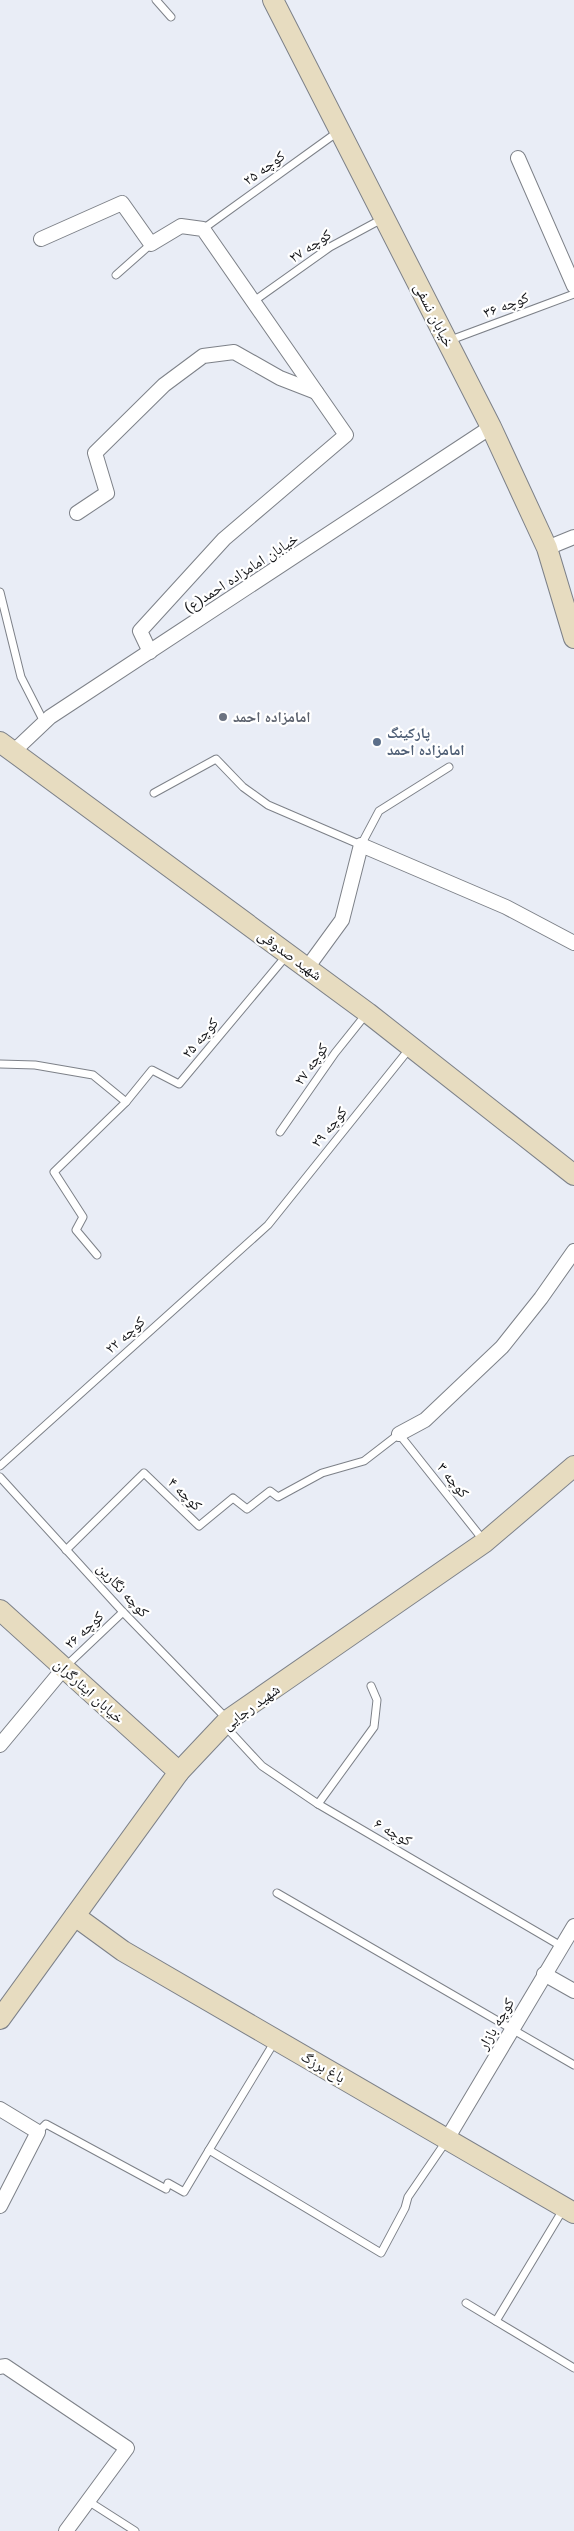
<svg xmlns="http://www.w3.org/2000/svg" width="574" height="2531" font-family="Arial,'Noto Naskh Arabic',sans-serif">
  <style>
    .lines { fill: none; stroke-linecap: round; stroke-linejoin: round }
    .lane-casing { stroke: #7d8188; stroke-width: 9 }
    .street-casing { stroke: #7d8188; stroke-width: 16 }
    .secondary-casing { stroke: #7d8188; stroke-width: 22 }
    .lane { stroke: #fff; stroke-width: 7 }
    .street { stroke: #fff; stroke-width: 14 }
    .secondary { stroke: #e7dcc0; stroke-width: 20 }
    .worship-dot { fill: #6b7280; stroke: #fff; stroke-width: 2 }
    .service-dot { fill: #5c6f8a; stroke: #fff; stroke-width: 2 }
    .labels { text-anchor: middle; stroke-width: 4.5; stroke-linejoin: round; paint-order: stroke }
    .street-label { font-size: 15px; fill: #131417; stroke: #fff }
    .worship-label { font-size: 15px; font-weight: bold; fill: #5b616d; stroke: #fff; text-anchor: start }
    .service-label { font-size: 15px; font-weight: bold; fill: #4e5e75; stroke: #fff; text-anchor: start }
  </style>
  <rect width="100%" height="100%" fill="#e9edf6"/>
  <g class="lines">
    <g class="lane-casing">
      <g id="lane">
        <polyline points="156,0 171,17"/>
        <polyline points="203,229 339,131"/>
        <polyline points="116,275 151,244"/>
        <polyline points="254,301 330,247 382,219"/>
        <polyline points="448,341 574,294"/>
        <polyline points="0,592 21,677 44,722"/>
        <polyline points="154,793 216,759 243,787 268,805 361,845 379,811 449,767"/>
        <polyline points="0,1064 35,1065 93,1075 126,1102 54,1172 83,1217 76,1230 97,1255"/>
        <polyline points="126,1102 152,1070 179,1084 287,955"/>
        <polyline points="280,1132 335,1053 367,1013"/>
        <polyline points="0,1466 268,1225 410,1048"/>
        <polyline points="0,1477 123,1612 226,1718"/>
        <polyline points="66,1550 144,1473 199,1526 233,1498 247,1509 270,1491 278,1497 322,1473 364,1461 399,1434 484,1541"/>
        <polyline points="65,1667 123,1612"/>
        <polyline points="224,1725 262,1766 318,1804 561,1946"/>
        <polyline points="318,1804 374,1727 377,1700 371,1686"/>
        <polyline points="277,1893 574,2065"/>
        <polyline points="38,2132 46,2124 166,2189 168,2183 184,2192 209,2150 381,2253 405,2208 408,2197 447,2140"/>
        <polyline points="209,2150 275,2041"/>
        <polyline points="466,2303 574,2368"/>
        <polyline points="496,2321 564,2208"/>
        <polyline points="88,2501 135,2531"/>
      </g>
    </g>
    <g class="street-casing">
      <g id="street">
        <polyline points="518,158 574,286"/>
        <polyline points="41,239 122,203 151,244 181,226 203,229 346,435 224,539 140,631 150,652"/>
        <polyline points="77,513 107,493 95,453 164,385 203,356 234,352 280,378 316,392"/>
        <polyline points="547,548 574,537"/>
        <polyline points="13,752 50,717 491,427"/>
        <polyline points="307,968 342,920 361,845 506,907 574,943"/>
        <polyline points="399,1434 425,1420 502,1347 541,1298 574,1251"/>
        <polyline points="0,1745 64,1668"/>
        <polyline points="544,1974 574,1991"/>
        <polyline points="0,2109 38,2132 0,2206"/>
        <polyline points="447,2139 574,1926"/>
        <polyline points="0,2367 5,2366 127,2448 66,2531"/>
      </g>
    </g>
    <g class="secondary-casing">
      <g id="secondary">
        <polyline points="273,0 491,427 547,548 574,638"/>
        <polyline points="0,742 368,1013 574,1175"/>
        <polyline points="0,1610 179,1772"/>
        <polyline points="75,1916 123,1951 574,2213"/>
        <polyline points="0,2019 179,1772 228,1720 485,1542 574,1466"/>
      </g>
    </g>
    <use href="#lane" class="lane"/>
    <use href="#street" class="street"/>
    <use href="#secondary" class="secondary"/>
  </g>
  <circle class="worship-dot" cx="223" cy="717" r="5"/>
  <circle class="service-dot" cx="377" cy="742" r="5"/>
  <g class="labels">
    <g class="street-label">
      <text transform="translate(264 168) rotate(-36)" y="5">کوچه ۲۵</text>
      <text transform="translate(310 246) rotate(-34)" y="5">کوچه ۲۷</text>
      <text transform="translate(506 305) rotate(-21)" y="5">کوچه ۳۶</text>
      <text transform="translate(434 315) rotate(63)" y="5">خیابان نسفی</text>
      <text transform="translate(241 573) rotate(-33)" y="5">خیابان امامزاده احمد(ع)</text>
      <text transform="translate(290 955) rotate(36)" y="5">شهید صدوقی</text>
      <text transform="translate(200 1038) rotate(-50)" y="5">کوچه ۲۵</text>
      <text transform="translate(311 1064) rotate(-55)" y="5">کوچه ۲۷</text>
      <text transform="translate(329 1127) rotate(-51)" y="5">کوچه ۲۹</text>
      <text transform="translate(125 1335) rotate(-42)" y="5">کوچه ۲۲</text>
      <text transform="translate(453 1480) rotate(51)" y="5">کوچه ۳</text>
      <text transform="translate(185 1494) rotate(44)" y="5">کوچه ۴</text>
      <text transform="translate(123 1590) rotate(47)" y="5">کوچه نگارین</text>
      <text transform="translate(84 1630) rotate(-43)" y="5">کوچه ۲۶</text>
      <text transform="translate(89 1691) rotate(42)" y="5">خیابان ایثارگران</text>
      <text transform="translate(251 1707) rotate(-36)" y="5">شهید رجایی</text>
      <text transform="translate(393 1832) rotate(30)" y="5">کوچه ۶</text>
      <text transform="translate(496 2024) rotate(-60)" y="5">کوچه بازار</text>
      <text transform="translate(323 2067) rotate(30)" y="5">باغ برزگ</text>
    </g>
    <g class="worship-label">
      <text x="233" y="722">امامزاده احمد</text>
    </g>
    <g class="service-label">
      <text x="387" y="738">پارکینگ<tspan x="387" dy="17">امامزاده احمد</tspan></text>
    </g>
  </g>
</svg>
